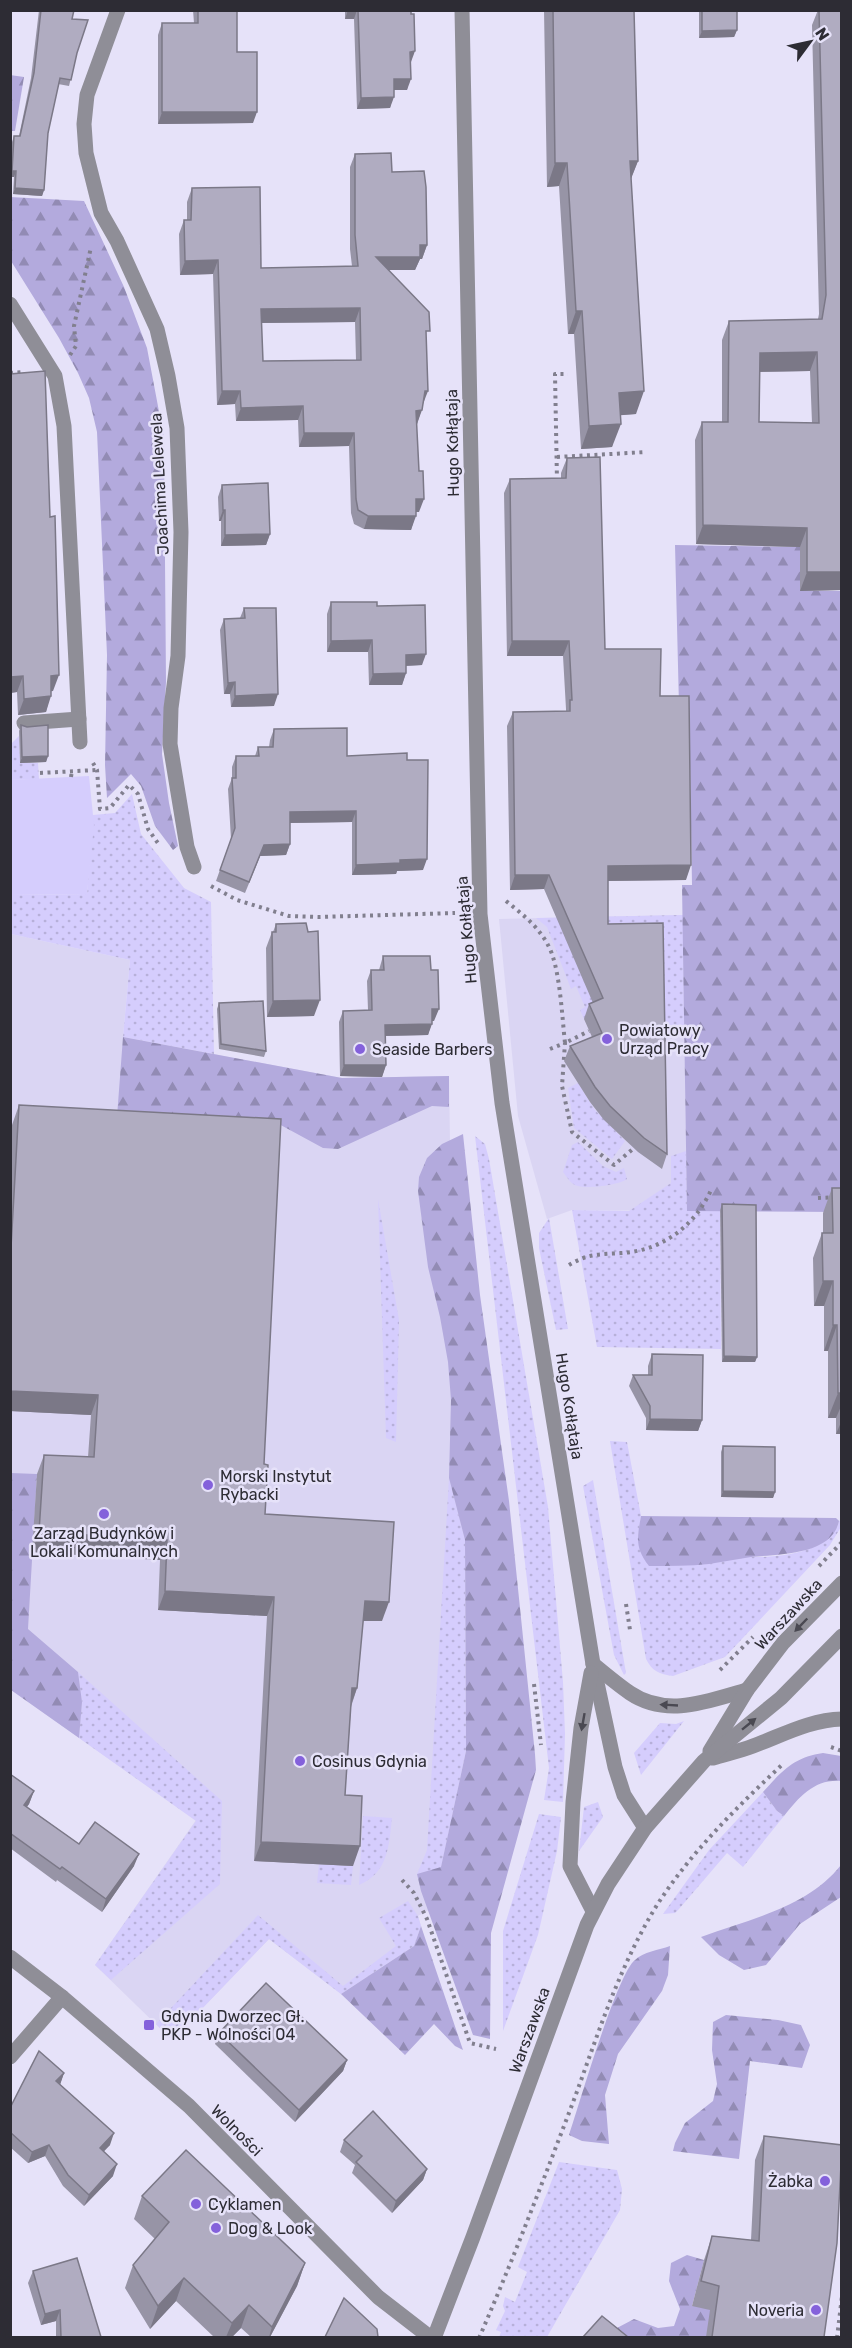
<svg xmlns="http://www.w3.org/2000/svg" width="852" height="2348" font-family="Rubik,sans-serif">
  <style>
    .built { fill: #dad5f3 }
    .grass { fill: url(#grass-dots) }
    .forest { fill: url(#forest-firs) }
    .green { fill: #d5cdfd }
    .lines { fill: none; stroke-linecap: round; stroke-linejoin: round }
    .path { stroke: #817f8e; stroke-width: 4; stroke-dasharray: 3 4.5; stroke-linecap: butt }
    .minor { stroke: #8f8e97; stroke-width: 15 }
    .wall { fill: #9794a6; fill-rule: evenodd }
    .shaded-wall { fill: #7b7887 }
    .building { fill: #b0acc1; stroke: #7b7887; stroke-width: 1.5; fill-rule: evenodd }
    .oneway { fill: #4a4952 }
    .poi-dot { fill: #8461db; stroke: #e6e2f9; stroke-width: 2 }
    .labels { text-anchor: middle; stroke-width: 5; stroke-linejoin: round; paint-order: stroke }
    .street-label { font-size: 16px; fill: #2d2c34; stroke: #e6e2f9 }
    .poi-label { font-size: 16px; fill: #2d2c34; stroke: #e6e2f9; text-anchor: start }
  </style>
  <defs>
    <pattern id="grass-dots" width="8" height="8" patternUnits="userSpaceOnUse" patternTransform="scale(1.5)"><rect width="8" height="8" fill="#d5cdfd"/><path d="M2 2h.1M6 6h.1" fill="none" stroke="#b7b0d9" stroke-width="1.8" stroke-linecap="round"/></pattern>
    <pattern id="forest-firs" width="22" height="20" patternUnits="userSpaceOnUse" patternTransform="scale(1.5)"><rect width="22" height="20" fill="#b3aadd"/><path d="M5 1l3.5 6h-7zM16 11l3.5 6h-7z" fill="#928bb4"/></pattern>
  </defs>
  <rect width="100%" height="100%" fill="#e6e2f9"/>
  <g class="built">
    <polygon points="683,915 687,1211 572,1210 547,1219 518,1116 499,919"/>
    <polygon points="11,934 130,960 123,1037 342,1078 449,1076 451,1211 465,1540 426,1903 429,1910 418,1916 421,1926 341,1994 269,1939 172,2040 95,1965 196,1820 11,1690"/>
  </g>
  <g class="grass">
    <polygon points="19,736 20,763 38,763 39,779 11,780 11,744"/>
    <polygon points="132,794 141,834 184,888 211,902 214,1054 123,1037 130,960 11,934 10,895 87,894 93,815 115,813"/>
    <polygon points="683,915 684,1028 660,1038 598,1013 584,1019 580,1010 585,1007 576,986 571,989 547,927 536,918"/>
    <polygon points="578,1083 595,1110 625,1141 612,1159 574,1128 568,1088"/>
    <polygon points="475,1136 485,1144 489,1159 548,1507 563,1682 565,1734 563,1802 544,1800 549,1768"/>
    <path d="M578,1142L603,1166L616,1172L624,1168L627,1179C619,1185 588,1189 578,1186C571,1185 567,1177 563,1172L572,1145Z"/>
    <polygon points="686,1151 687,1211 720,1211 721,1349 597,1347 572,1210 629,1211 671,1183 671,1156"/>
    <polygon points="378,1199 399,1320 396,1442 386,1438"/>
    <polygon points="549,1218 568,1329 556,1330 539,1248 539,1233"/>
    <path d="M610,1441L627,1442L641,1516L638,1537C663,1541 689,1546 715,1550C727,1552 739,1556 751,1557C777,1558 833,1552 839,1521L836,1518L841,1522V1527L830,1545L725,1657L673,1676C659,1674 652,1671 646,1659Z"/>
    <polygon points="449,1478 465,1540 466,1751 441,1868 417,1874 427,1850"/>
    <polygon points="593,1480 626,1673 624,1675 614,1655 583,1486"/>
    <polygon points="78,1672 222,1801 220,1884 111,1980 95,1965 196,1821 79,1738 82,1702"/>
    <polygon points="684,1721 641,1775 634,1753 660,1723 676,1724"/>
    <polygon points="763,1792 777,1811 784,1816 743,1867 727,1853 679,1909 675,1913 663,1914 709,1850"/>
    <polygon points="598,1802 603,1817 579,1851 584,1807"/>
    <polygon points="539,1814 561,1817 557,1851 538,1935 503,2031 503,1931"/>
    <path d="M363,1816L392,1818C389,1846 388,1873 359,1885Z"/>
    <polygon points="319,1864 353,1866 351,1885 317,1883"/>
    <polygon points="408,1901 418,1916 421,1926 414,1946 341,1994 269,1939 172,2040 156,2024 258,1915 343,1986 396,1946 379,1918"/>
    <polygon points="559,2162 617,2170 622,2189 620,2210 547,2337 499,2337 501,2332 496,2330 505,2311 503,2306 505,2297 515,2302 527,2272 518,2267"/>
  </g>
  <g class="forest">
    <polygon points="10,75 24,77 15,131 11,131"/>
    <polygon points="10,197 84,201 124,287 147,348 164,438 166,682 162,754 169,803 178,846 173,850 155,826 141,786 131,774 107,798 105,765 107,655 97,432 89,398 78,373 59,338 11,261"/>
    <polygon points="675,545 800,547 801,591 841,591 841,1212 687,1211 682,885 692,885 689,706 679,706"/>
    <polygon points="123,1037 342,1078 449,1076 449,1107 432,1106 338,1149 323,1148 277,1123 116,1130"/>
    <polygon points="463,1134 480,1295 509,1501 535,1754 536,1770 491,1933 490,2039 473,2035 421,1891 417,1874 441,1867 466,1751 465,1540 449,1478 451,1400 448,1362 440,1317 428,1267 418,1191 419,1177 427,1158 442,1144"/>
    <polygon points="11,1473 37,1474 28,1629 78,1672 82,1702 79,1738 11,1690"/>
    <path d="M641,1516L836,1518L839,1521C832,1556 777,1554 751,1557C737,1559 723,1562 709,1564C690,1566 669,1566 649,1566C635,1548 637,1538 641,1516Z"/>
    <path d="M823,1753L841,1756V1781C815,1779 800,1796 784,1816L777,1811L763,1792C782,1771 794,1757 823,1753Z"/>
    <path d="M841,1865V1897L800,1924L766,1965L744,1970L719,1955L701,1937C750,1919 808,1907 841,1865Z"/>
    <polygon points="421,1926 463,2050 455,2046 434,2024 405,2055 341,1994 414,1946"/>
    <path d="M670,1946L668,1975L662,1991L618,2054L605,2095L609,2144L582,2141L569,2135C579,2105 617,1974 635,1960C643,1952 659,1950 670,1946Z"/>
    <polygon points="726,2015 778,2020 801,2025 810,2045 802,2068 750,2061 739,2159 673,2151 675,2143 685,2123 713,2101 717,2084 712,2050 713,2022"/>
    <polygon points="687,2255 704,2260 692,2306 752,2304 715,2338 598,2338 634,2319 658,2328 674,2326 680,2309 669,2281 671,2263"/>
  </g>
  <polygon class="green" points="89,776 94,825 87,894 11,895 11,780"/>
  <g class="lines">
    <g class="path">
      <polyline points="70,355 76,346 74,326 91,247"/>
      <polyline points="10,373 22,372"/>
      <polyline points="557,457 646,452"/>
      <polyline points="557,481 555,374 568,374"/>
      <polyline points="93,763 97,770 100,809 110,808 129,785 138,794 148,829 160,846"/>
      <polyline points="40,773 96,770"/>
      <polyline points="71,777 72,771"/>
      <polyline points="211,886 237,900 289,916 318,917 455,913"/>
      <path d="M506,901C522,914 538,926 548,945C560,966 562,1017 565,1043L589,1031"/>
      <polyline points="550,1049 565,1043 562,1086 572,1132 614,1165 634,1148"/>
      <polyline points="818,1198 842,1197"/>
      <path d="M569,1265C574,1262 580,1259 586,1257C603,1252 623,1255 641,1250C674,1242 699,1218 712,1188"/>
      <polyline points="819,1566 842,1542"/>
      <polyline points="626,1604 630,1630"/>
      <polyline points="720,1670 753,1637"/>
      <polyline points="534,1684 541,1745"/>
      <polyline points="831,1747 842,1751"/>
      <polyline points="402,1880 414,1893 427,1919 470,2043 496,2049"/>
      <path d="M479,2338C513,2260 545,2176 575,2097C599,2031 620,1965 657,1905C691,1852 738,1806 784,1763"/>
      <polyline points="837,2338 842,2296"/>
    </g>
    <g class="minor">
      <polyline points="118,10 87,95 84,124 86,153 101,213 117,241 157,329 168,376 177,428 181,532 178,656 171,708 170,744 187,847 194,867"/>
      <polyline points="462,10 480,914 502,1103 593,1664 615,1767 624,1795 645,1828"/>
      <polyline points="10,304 55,376 64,426 80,742"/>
      <polyline points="24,723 79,719"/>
      <path d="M593,1664C605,1674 617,1684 630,1693C667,1718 708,1701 747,1690"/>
      <polyline points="591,1673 581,1728 573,1802 570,1866 593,1911"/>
      <polyline points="710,1751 747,1690 783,1643 842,1583"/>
      <path d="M713,1758C726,1754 740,1751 753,1746C783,1735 809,1720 842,1719"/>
      <polyline points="10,1957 62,1997 189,2106 378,2297 431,2338"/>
      <polyline points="10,2057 62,1997"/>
      <polyline points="434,2338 473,2237 587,1925 608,1884 645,1828 704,1761 781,1698 842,1636"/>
    </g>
  </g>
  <g class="wall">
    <polygon points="39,10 74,10 72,19 77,53 69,86 58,84 48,133 44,190 42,196 13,194 14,177 10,177 12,142 14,136 19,136 31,78"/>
    <polygon points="193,10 237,10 237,52 253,123 158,124 158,35 162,23 194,23"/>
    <polygon points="345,10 411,10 411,62 407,90 394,90 390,108 357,109 354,19 345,19"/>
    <polygon points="544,10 634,10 638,161 631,178 636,414 620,415 612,447 581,449 574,334 568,334 559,186 547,187"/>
    <polygon points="699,10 737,10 737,30 734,37 699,38"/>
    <path d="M818,10H842V590L800,591V547L696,544L695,440L702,422H722V340L729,321L818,319L819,314L812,25ZM810,371L812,423L759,422L760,372Z"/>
    <path d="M355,154L392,172L427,245L422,259H420L415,270H389L427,339L423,404L417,424H416L419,512H416L411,530L364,529L354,524L351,513L349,446L299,447L298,420L236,421L235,404L217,405L213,274L180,275L179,234L184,220H187V202L192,188L261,268L352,266L350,249V167ZM355,322L356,360L263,361L261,323Z"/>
    <polygon points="10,374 53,691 51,691 46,712 18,715 17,692 10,693"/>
    <polygon points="567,458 605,649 660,696 686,880 608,881 608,924 667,1154 662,1169 638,1152 604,1120 590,1102 564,1061 570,1046 592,1037 584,1019 589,1004 593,1003 544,889 510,890 507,726 513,712 566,711 566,709 563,656 507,656 504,493 510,479 561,478 561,473"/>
    <polygon points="222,485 270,534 266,545 221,546 221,521 219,521 218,497"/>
    <polygon points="331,602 377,606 422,665 406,666 406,673 402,685 369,685 368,652 327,652 327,614"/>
    <polygon points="244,608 274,706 231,707 230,694 224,694 220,630 224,619 240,618"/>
    <polygon points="21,725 48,756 46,762 20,763 19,731"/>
    <polygon points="274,729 347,756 407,760 423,870 397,871 396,874 352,875 352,822 290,823 290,844 286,855 260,856 245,893 216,881 231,839 228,789 232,778 232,767 236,756 255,756 258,747 269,747 270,740"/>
    <polygon points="276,924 314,1016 267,1017 266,948 272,932 273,932"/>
    <polygon points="383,956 434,1021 432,1021 428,1035 386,1036 386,1065 382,1077 340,1076 339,1022 343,1011 368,1010 367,981 371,970 379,970"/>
    <polygon points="219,1003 266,1051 264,1057 219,1049 217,1009"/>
    <polygon points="19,1105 264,1464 265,1514 382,1621 363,1621 357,1688 351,1707 345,1795 353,1866 254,1861 267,1616 158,1610 160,1560 32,1552 37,1474 44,1455 88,1457 91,1415 10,1411 10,1157 12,1125"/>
    <polygon points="832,1188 842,1188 842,1434 836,1434 836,1418 828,1418 828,1351 824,1351 824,1306 814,1306 813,1258 822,1233 823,1233 823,1213"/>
    <polygon points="722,1204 757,1357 755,1362 722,1362 720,1210"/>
    <polygon points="652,1354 702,1420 698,1431 646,1430 646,1418 629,1386 633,1375 648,1375 648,1366"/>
    <polygon points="723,1446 775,1492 773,1498 721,1497 721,1452"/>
    <polygon points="10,1774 34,1791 29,1804 27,1807 79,1844 134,1866 102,1912 57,1880 56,1882 10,1848"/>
    <polygon points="219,2033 347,2060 343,2071 295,2122 215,2044"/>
    <polygon points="64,2073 60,2084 110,2145 103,2151 113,2176 84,2206 63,2186 45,2156 28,2163 10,2147 10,2108"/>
    <polygon points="764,2136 824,2337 706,2337 710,2310 692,2306 704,2260 712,2236 751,2240 755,2160"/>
    <polygon points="344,2140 427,2169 423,2180 392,2213 352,2173 355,2165 340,2152"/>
    <polygon points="142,2196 305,2263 297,2286 270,2337 251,2337 241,2328 232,2337 214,2337 176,2301 150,2329 125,2288 133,2265 155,2239 134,2219"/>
    <polygon points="33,2271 101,2337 56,2337 56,2321 41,2325 28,2283"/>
  </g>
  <g class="shaded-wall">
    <polygon points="348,10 357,10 354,19 345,19"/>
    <polygon points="737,30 734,37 699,38 702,31"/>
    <polygon points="415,51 411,62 410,52"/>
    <polygon points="394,79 411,79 407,90 390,90"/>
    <polygon points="394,97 390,108 357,109 361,98"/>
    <polygon points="162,112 257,112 253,123 158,124"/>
    <polygon points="630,161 638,161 629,184"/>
    <polygon points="555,163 567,163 559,186 547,187"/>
    <polygon points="12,171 16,171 14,177 10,177"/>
    <polygon points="15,188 44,190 42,196 13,194"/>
    <polygon points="420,245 427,245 422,259 420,259 415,270 371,270 376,257"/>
    <polygon points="218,260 213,274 180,275 185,261"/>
    <polygon points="360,308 355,322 256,323 261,309"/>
    <polygon points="576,311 582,311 574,334 568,334"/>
    <polygon points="817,352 810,371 753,372 760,353"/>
    <polygon points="222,391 240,391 235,404 217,405"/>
    <polygon points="425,391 428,391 423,404"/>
    <polygon points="644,391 636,414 611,416 619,393"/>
    <polygon points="303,406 298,420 236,421 241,408"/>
    <polygon points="422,410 417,424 411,424 416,411"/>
    <polygon points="621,424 612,447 581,449 589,426"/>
    <polygon points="304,433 354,433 349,446 299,447"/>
    <polygon points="416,499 424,499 419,512 411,512"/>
    <polygon points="223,510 225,510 221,521 219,521"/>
    <polygon points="368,516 416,516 411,530 364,529"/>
    <polygon points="703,525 807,528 800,547 696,544"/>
    <polygon points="270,534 266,545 221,546 225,535"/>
    <polygon points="807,572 842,572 842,590 800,591"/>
    <polygon points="372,640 368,652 327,652 331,641"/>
    <polygon points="512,641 569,641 563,656 507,656"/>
    <polygon points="426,654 422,665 402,666 406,655"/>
    <polygon points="406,673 402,685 369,685 373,674"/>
    <polygon points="59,675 53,691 45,692 51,676"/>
    <polygon points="23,676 17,692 10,693 10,677"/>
    <polygon points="235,682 230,694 224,694 228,683"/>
    <polygon points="278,694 274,706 231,707 235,696"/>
    <polygon points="51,696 46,712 18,715 24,699"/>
    <polygon points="48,756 46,762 20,763 22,757"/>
    <polygon points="356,811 352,822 286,823 290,812"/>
    <polygon points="290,844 286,855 260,856 245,893 264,845"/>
    <polygon points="427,859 423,870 397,871 396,874 352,875 356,865 400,860"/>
    <polygon points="691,865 686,880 602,881 608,866"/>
    <polygon points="515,875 549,875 544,889 510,890"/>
    <polygon points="320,1000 314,1016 267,1017 273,1001"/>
    <polygon points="432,1009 439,1009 434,1021 428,1021"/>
    <polygon points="432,1024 428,1035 381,1036 385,1025"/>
    <polygon points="344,1065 386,1065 382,1077 340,1076"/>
    <polygon points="823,1281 833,1281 824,1306 814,1306"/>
    <polygon points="833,1325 837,1325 828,1351 824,1351"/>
    <polygon points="724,1356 757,1357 755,1362 722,1362"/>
    <polygon points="10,1391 98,1395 91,1415 10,1411"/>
    <polygon points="838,1393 842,1393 842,1404 836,1418 828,1418"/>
    <polygon points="650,1419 702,1420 698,1431 646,1430"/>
    <polygon points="842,1420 842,1434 836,1434"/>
    <polygon points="723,1491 775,1492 773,1498 721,1497"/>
    <polygon points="39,1532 167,1540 160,1560 32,1552"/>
    <polygon points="165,1591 274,1597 267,1616 158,1610"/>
    <polygon points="365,1601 389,1602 382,1621 357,1621"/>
    <polygon points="352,1688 357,1688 350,1708"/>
    <polygon points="34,1791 29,1804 19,1817 24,1805"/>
    <polygon points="261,1842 360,1846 353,1866 254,1861"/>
    <polygon points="139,1854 134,1866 102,1912 106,1899"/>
    <polygon points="347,2060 343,2071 295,2122 299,2110"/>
    <polygon points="64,2073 60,2085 56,2081"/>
    <polygon points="114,2133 110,2145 96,2160 100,2148"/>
    <polygon points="49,2145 45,2156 28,2163 32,2152"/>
    <polygon points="117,2164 113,2176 84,2206 89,2195"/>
    <polygon points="427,2169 423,2180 392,2213 396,2201"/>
    <polygon points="305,2263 297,2286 270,2337 269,2337 272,2327"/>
    <polygon points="184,2278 176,2301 150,2329 158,2306"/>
    <polygon points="249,2305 241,2328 232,2337 226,2337 232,2323"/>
    <polygon points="60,2310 56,2321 41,2325 45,2314"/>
  </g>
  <g class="building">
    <polygon points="41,10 74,10 72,19 88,20 77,53 71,80 60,78 48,133 44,190 15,188 16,171 12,171 14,136 20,136 34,73"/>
    <polygon points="198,10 237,10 237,52 257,52 257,112 162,112 162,23 198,23"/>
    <polygon points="358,10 411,10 411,14 414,14 415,51 410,52 411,79 394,79 394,97 361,98"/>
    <polygon points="553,10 634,10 638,161 630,161 644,391 619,393 621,424 589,426 582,311 576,311 567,163 555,163"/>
    <polygon points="702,10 737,10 737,30 702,31"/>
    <path d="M819,10H842V572H807V528L703,525L702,422H728L729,321L822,319L826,295ZM817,352L819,423L759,422L760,353Z"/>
    <path d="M391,153L392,172L424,171L426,187L427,245H420V257H376L429,312L430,331H426L428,391H425L422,410L416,411L419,471H423L424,499H416V516H368L358,510L356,499L354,433H304L303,406L241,408L240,391H222L218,260L185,261L184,220H191L192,188L260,187L261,268L358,266L355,235V154ZM360,308L361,360L263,361L261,309Z"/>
    <polygon points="45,371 50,517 55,516 59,675 51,676 51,696 24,699 23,676 10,677 10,374"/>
    <polygon points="600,457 605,649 661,649 660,696 689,696 691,865 608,866 608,924 663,923 667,1154 644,1138 610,1106 595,1087 570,1046 602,1033 589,1004 603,998 549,875 515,875 513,712 570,711 570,700 572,700 569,641 512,641 510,479 566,478 567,458"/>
    <polygon points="268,483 270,534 225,535 225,510 223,510 222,485"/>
    <polygon points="331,602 377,602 377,606 425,605 426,654 406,655 406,673 373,674 372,640 331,641"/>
    <polygon points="244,608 276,608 278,694 235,696 235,682 228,683 224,619 245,618"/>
    <polygon points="21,725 27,727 48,725 48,756 22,757"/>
    <polygon points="347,728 347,756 407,753 407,760 428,760 427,859 400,860 400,863 356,865 356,811 290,812 290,844 264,845 249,882 220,870 235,828 232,778 236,778 236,756 259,756 258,747 273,747 274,729"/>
    <polygon points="306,923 308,932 318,931 320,1000 273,1001 272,932 276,932 276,924"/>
    <polygon points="383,956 430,956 431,970 438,970 439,1009 432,1009 432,1024 385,1025 386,1065 344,1065 343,1011 372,1010 371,970 384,970"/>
    <polygon points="263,1001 266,1051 221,1044 219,1003"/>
    <polygon points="19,1105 281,1119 264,1464 268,1465 265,1514 394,1522 389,1602 365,1601 357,1688 352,1688 345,1795 362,1796 360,1846 261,1842 274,1597 165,1591 167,1540 39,1532 44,1455 94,1457 98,1395 10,1391 10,1265"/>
    <polygon points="832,1188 842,1188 842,1393 838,1393 837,1325 833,1325 833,1281 823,1281 822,1233 833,1233"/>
    <polygon points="722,1204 756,1205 757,1357 724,1356"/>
    <polygon points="652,1354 703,1355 702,1420 650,1419 650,1406 633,1375 652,1375"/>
    <polygon points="723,1446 775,1447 775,1492 723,1491"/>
    <polygon points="10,1774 34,1791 24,1805 79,1844 95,1822 139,1854 106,1899 62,1867 60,1869 10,1833"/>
    <polygon points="266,1983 347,2060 299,2110 219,2033"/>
    <polygon points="39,2051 64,2073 56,2081 114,2133 100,2148 117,2164 89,2195 68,2175 49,2145 32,2152 10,2132 10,2108"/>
    <polygon points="373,2111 427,2169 396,2201 356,2162 362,2156 344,2140"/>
    <polygon points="764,2136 842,2145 837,2243 824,2337 712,2337 719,2286 701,2281 712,2236 759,2241"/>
    <polygon points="186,2150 305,2263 272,2327 249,2305 232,2323 184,2278 158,2306 133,2265 169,2222 142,2196"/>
    <polygon points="77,2258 101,2337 61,2337 60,2310 45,2314 33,2271"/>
    <polygon points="344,2298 377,2329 378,2337 325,2337"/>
    <polygon points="602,2316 628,2337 583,2337"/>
  </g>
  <defs><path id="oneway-solid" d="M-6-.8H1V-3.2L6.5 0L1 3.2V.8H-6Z" transform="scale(1.5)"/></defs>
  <g class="oneway">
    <use href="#oneway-solid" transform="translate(801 1625) rotate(134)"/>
    <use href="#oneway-solid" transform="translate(669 1705) rotate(-177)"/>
    <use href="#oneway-solid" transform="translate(583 1722) rotate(100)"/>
    <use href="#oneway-solid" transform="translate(749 1724) rotate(-39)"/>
  </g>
  <g class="poi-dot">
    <circle cx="607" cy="1039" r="6"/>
    <circle cx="360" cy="1049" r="6"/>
    <circle cx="208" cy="1485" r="6"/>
    <circle cx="104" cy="1514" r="6"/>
    <circle cx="300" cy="1761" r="6"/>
    <rect x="143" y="2019" width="12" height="12" rx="3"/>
    <circle cx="825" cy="2181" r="6"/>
    <circle cx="196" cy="2204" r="6"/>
    <circle cx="216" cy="2228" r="6"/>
    <circle cx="816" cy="2310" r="6"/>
  </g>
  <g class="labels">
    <g class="street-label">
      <text transform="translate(452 443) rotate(-91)" y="6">Hugo Kołłątaja</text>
      <text transform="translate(159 484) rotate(-93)" y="6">Joachima Lelewela</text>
      <text transform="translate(466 930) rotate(-95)" y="6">Hugo Kołłątaja</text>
      <text transform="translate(570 1406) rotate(81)" y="6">Hugo Kołłątaja</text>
      <text transform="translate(788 1614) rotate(-47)" y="6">Warszawska</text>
      <text transform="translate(529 2030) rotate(-70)" y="6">Warszawska</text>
      <text transform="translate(237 2130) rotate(45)" y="6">Wolności</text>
    </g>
    <g class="poi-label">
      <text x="619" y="1036">Powiatowy<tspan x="619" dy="18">Urząd Pracy</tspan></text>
      <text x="372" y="1055">Seaside Barbers</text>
      <text x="220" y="1482">Morski Instytut<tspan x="220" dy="18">Rybacki</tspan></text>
      <text x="104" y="1539" text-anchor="middle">Zarząd Budynków i<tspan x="104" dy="18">Lokali Komunalnych</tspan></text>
      <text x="312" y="1767">Cosinus Gdynia</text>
      <text x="161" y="2022">Gdynia Dworzec Gł.<tspan x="161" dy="18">PKP - Wolności 04</tspan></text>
      <text x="813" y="2187" text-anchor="end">Żabka</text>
      <text x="208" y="2210">Cyklamen</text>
      <text x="228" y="2234">Dog &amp; Look</text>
      <text x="804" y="2316" text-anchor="end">Noveria</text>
    </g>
  </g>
  <rect width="852" height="2348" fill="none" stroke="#2d2c34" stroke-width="24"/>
  <g transform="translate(810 42) rotate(57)" stroke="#e6e2f9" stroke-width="4.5" paint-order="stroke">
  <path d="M0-4.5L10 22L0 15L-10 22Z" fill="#2d2c34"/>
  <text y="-9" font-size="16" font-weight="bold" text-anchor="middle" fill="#2d2c34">N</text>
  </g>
</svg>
